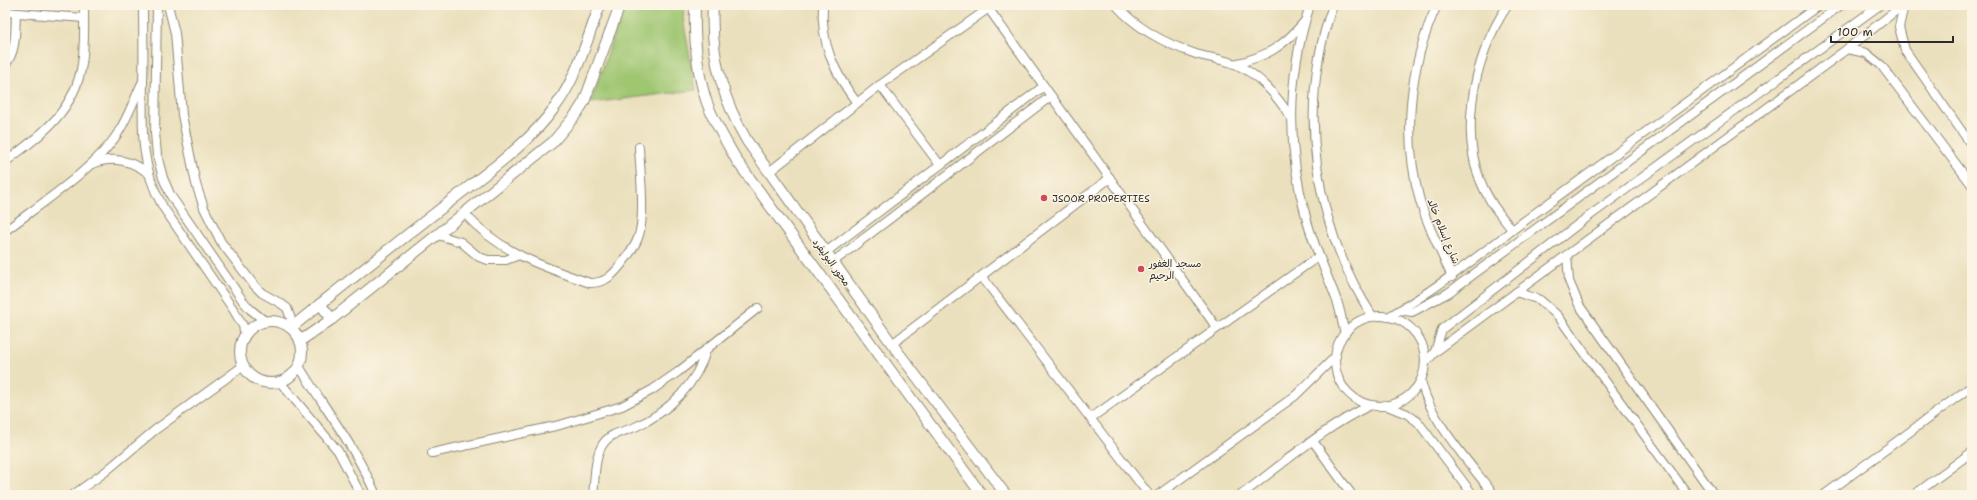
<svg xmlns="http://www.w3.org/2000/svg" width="1977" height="500" font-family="'Shantell Sans','Playpen Sans Arabic',sans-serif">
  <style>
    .park { fill: #9fc671; stroke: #65784e }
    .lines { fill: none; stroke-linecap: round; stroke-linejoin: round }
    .minor-casing { stroke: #8b8674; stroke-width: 10 }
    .tertiary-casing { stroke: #8b8674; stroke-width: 12 }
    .minor { stroke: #fff; stroke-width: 8 }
    .tertiary { stroke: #fff; stroke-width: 10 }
    .poi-dot { fill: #d1495b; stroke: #fcf5e5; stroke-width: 1.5 }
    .labels { text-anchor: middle; stroke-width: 3; stroke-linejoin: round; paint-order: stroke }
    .poi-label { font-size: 10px; fill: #2b2b2b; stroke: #fcf5e5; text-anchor: start }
    .street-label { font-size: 10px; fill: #2b2b2b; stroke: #fcf5e5 }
  </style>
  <rect width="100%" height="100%" fill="#fcf5e5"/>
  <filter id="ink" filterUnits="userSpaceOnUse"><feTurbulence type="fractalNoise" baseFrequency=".025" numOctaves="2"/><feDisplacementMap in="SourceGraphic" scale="8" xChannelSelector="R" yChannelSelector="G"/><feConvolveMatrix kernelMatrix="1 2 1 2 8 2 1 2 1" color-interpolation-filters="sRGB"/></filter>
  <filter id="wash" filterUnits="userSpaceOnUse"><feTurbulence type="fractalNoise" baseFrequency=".012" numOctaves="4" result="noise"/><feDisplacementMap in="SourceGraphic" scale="16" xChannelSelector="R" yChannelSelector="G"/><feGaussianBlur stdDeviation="0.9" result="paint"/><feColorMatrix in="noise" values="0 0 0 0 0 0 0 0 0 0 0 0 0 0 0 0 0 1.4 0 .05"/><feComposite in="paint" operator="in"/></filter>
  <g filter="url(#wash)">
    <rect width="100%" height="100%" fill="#ebe0bd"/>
    <polygon class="park" points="624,5 685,5 683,19 696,90 591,103"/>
  </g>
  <g filter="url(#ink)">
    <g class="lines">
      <g class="minor-casing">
        <g id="minor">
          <path d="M143,5C143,31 144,56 143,82C142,127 140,167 163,207L233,309L243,326L245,335"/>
          <polyline points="157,5 155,133 157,155 163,178 171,196 243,301 250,309 266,322"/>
          <polyline points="168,5 175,33 182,115 196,184 204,208 221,242 254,285 262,293 280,303 287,308 291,319 289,327"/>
          <path d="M823,5C820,43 835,74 857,103"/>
          <polyline points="986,5 1217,328"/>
          <path d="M1116,5C1137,29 1166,44 1196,54C1209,58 1223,59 1235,64C1260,75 1277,96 1292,119"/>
          <path d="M1310,5C1287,77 1286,148 1307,221C1315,249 1327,274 1337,301C1341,312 1342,323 1345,334"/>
          <path d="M1333,5C1296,108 1314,226 1373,317"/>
          <path d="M1437,5C1409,66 1402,136 1420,201C1428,227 1441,252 1452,277"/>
          <path d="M1508,5C1472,57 1455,144 1490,200C1496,211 1505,220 1512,230"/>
          <polyline points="1904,5 1899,27 1905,50 1972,146"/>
          <polyline points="5,12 84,18"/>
          <polyline points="1847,49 1866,53 1881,65 1972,185"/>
          <path d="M1234,64C1266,57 1283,47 1304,22"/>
          <path d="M5,65C17,51 15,31 16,13"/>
          <polyline points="880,85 940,165"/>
          <path d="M5,162C40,136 75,111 82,64C85,44 84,24 84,5"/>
          <path d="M92,164C112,156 131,160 148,173"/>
          <polyline points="769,172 880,85 989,8"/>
          <path d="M465,214C499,252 543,267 590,283C604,283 611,277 620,266C627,257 634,249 638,238C646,217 640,171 639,147"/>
          <path d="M5,231C39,205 96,168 118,133C128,117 134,100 142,83"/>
          <polyline points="438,235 461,242 479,257 488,260 506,260 519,255"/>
          <polyline points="826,252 1044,86"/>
          <polyline points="1567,255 1569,281 1579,305 1714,495"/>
          <polyline points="833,262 1051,96"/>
          <polyline points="982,277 1149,495"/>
          <polyline points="1516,292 1540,300 1558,316 1688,495"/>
          <polyline points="1400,310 1412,312 1448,293 1841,5"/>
          <circle cx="1380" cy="361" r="45"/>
          <path d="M1388,317C1444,285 1494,243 1546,205C1637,138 1728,72 1819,5"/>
          <polyline points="892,344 1110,178"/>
          <polyline points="1435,352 1442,329 1581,222 1880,5"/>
          <polyline points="1425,363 1435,352 1847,49 1903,5"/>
          <path d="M299,366C325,409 356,448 376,495"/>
          <path d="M1421,380C1428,418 1470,463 1494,495"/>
          <polyline points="280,382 338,451 361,495"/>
          <polyline points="1385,405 1407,414 1418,422 1473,495"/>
          <polyline points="1091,418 1319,256"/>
          <polyline points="1313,441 1352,495"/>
          <polyline points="432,453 560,425 622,406 652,390 678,372 758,308"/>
          <polyline points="73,495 105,472 155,430 243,366"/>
          <path d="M593,495C595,480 594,457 603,444C610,433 623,432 635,427C669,412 697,384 707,348"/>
          <polyline points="1158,495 1295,396 1336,356"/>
          <path d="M1241,495C1283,464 1324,427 1371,405"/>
          <polyline points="1824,495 1972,386"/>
          <polyline points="1914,495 1972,452"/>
        </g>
      </g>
      <g class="tertiary-casing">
        <g id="tertiary">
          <path d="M695,5C694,37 696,69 706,100C713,121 726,141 737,161L982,495"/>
          <path d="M713,5C710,54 722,99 747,141L892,344L1006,495"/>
          <polyline points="320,304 332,319"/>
          <circle cx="271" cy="352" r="31"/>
          <path d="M291,328C344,284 398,242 452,200C487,172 529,144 555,107C577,78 587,39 600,5"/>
          <polyline points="300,341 332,319 553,142 577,113 584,102 620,5"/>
        </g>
      </g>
      <use href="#minor" class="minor"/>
      <use href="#tertiary" class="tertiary"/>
    </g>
  </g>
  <g class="poi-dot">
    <circle cx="1044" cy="198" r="4"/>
    <circle cx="1141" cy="269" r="4"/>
  </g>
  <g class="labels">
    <g class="poi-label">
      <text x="1052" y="202">JSOOR PROPERTIES</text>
      <text x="1149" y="267">مسجد الغفور<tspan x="1149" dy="12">الرحيم</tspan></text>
    </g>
    <g class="street-label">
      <text transform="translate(1444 231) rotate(68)" y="4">شارع إسلام خالد</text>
      <text transform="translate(832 262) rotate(54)" y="4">محور البوليفرد</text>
    </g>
  </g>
  <rect width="1977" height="500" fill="none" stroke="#fcf5e5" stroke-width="20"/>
  <path d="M1831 36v6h122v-6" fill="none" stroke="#2b2b2b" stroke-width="2"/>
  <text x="1837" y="36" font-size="12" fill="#2b2b2b" stroke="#fcf5e5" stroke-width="3" paint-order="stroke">100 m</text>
</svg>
